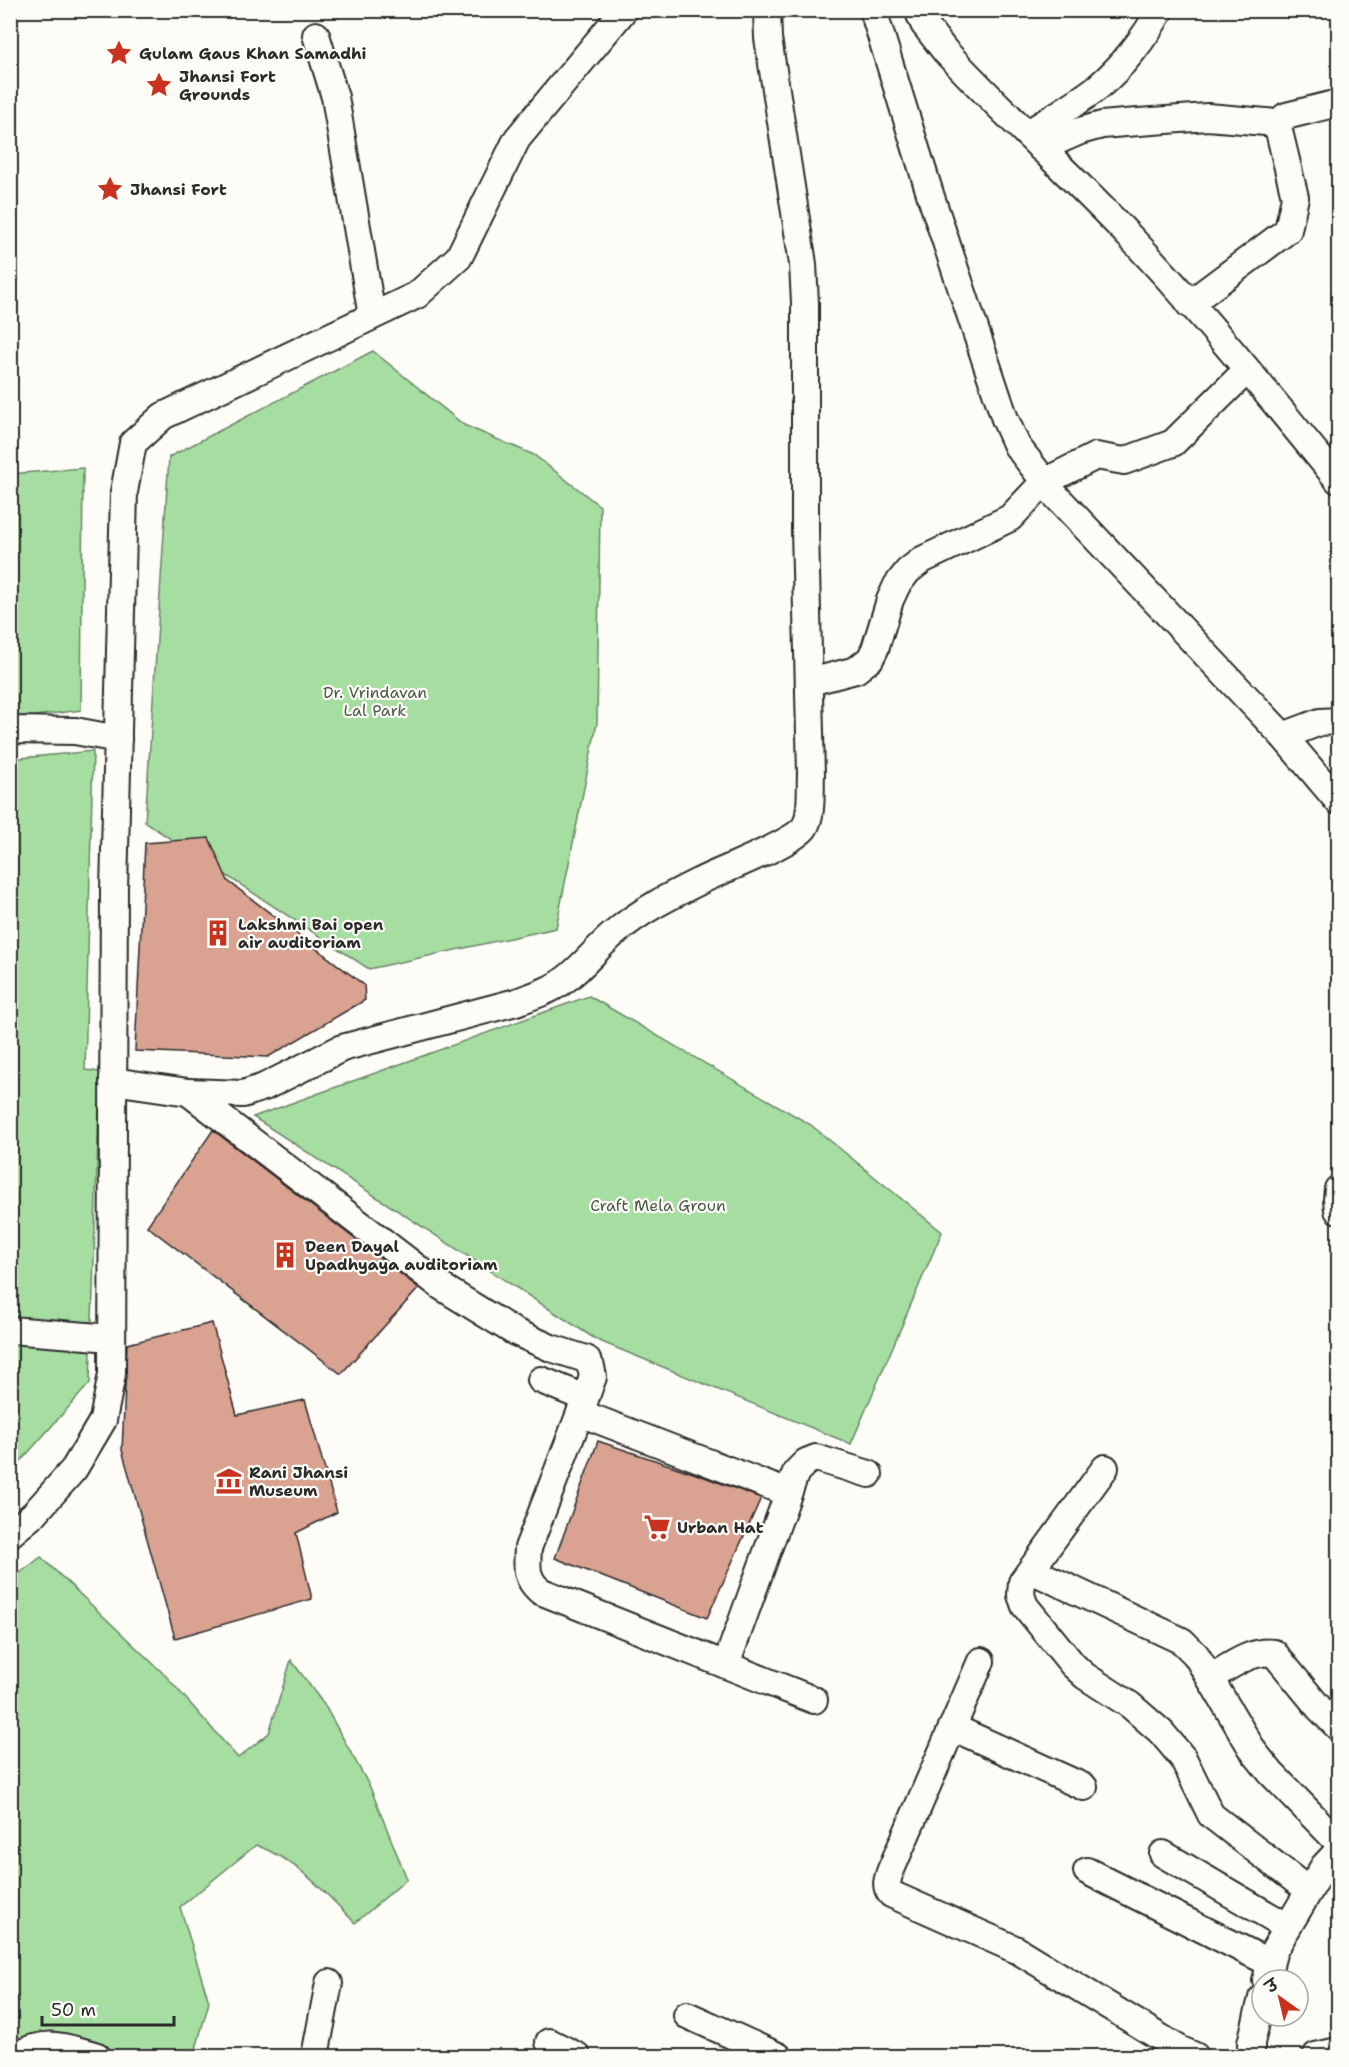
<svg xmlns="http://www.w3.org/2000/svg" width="1349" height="2067" font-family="'Shantell Sans','Playpen Sans Deva',sans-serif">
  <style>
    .green { fill: #a6dea2; stroke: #688466; stroke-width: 1.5 }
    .building { fill: #d9a291; stroke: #2b2b2b; stroke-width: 1.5 }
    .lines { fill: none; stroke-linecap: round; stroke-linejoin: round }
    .minor-casing { stroke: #2b2b2b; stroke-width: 30 }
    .minor { stroke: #fdfcf7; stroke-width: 26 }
    .labels { text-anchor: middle; stroke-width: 4.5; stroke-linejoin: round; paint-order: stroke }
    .poi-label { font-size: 16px; font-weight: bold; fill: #2b2b2b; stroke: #fdfcf7; text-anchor: start }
    .park-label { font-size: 16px; fill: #4a5849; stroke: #fdfcf7 }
  </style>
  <rect width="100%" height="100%" fill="#fdfcf7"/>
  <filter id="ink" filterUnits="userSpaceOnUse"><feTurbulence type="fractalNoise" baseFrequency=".0167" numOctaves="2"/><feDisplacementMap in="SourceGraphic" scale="12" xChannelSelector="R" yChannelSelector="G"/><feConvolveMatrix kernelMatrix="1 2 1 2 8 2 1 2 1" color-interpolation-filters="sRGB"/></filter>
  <g filter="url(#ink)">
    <g class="green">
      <polygon points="373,351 464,425 534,455 600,506 597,723 556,928 369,969 145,822 169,457"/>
      <polygon points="83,468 81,710 11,719 10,474"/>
      <polygon points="93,751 85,1070 100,1072 90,1383 11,1472 11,759"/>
      <polygon points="589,996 811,1125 942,1232 851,1444 597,1340 253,1117"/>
      <path d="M41,1557L166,1676L238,1758L269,1733L291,1660L325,1706L370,1787L407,1879L355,1923C325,1892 298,1861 256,1845L180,1907L209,2002L194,2056H130L57,2035L11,2052V1580Z"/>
    </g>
    <g class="building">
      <polygon points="209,838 228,881 364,985 365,1000 268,1057 135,1051 145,843"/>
      <polygon points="213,1130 419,1288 341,1374 147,1226"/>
      <polygon points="212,1323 237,1415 305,1400 337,1512 296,1533 312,1599 175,1638 122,1450 127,1344"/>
      <polygon points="598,1441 699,1475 761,1498 707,1618 555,1558"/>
    </g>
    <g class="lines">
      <g class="minor-casing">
        <g id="minor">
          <polyline points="873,10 931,197 1005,419 1017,446 1055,495 1283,736 1338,801"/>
          <path d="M918,10L924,24L945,51C1005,115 1070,174 1131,238C1204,315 1271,398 1338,480"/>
          <polyline points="316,35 335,97 372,316"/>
          <path d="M1027,134C1050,119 1076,104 1098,87C1122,67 1145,38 1160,10"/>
          <polyline points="1041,148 1080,131 1102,125 1125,123 1208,117 1277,123 1286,116 1338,103"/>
          <polyline points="1189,304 1288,230 1295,197 1277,123"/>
          <polyline points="810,682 856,670 870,659 875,649 890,600 897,585 908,571 922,560 1010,518 1044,482 1096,456 1124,461 1173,443 1247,370"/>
          <polyline points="10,730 75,731 118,739"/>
          <polyline points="1283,736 1320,722 1338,721"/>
          <path d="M113,1081L188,1092L243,1094L264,1087L342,1048L516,1002C533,996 552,990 566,979C585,965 598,946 616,932C640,911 670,896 698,882C721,870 790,845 804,828C813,815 810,789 811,774L805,530V303L803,264L768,38L767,10"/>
          <polyline points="188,1092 442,1287 513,1331 551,1348 586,1359 591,1367 593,1377 580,1413 788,1493"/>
          <polyline points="1338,1189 1337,1199 1338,1210"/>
          <polyline points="10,1330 112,1338"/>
          <polyline points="541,1380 585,1398"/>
          <path d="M580,1413L528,1548C527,1567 525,1578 540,1591L814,1700"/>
          <polyline points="1105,1468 1022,1582 1021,1595 1025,1606 1073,1665 1085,1676 1130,1705 1161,1732 1183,1758 1211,1815 1309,1891"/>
          <polyline points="10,1534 34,1514 74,1469 103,1420 112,1374 114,890 124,492 133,443 163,416 417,295 459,257 517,139 624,10"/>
          <polyline points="1031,1570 1182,1641 1196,1655 1254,1752 1271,1773 1338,1842"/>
          <path d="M981,1661L890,1872C887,1881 885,1886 891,1894L1017,1950L1181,2050L1195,2056"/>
          <polyline points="726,1665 796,1472 806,1462 816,1458 869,1474"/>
          <path d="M1210,1678C1229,1667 1252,1649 1274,1653L1320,1709L1338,1727"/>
          <polyline points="952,1727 1084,1787"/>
          <polyline points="1163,1854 1288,1927"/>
          <polyline points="1087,1871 1270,1963"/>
          <polyline points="1266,1980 1274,1950 1324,1866 1338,1851"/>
          <polyline points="687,2015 778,2056"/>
          <polyline points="549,2042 577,2056"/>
          <path d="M16,2056C47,2038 66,2047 97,2056"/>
          <polyline points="315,2056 329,1983"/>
          <polyline points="1251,2056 1251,2043 1262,1998"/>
          <polyline points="1316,2056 1338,2051"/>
        </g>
      </g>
      <use href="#minor" class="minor"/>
    </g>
  </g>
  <defs>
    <g id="sight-bare" transform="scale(2.07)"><path d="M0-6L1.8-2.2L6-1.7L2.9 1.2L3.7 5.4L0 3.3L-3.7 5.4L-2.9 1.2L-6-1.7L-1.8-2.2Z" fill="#c8321e" stroke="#fdfcf7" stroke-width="2.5" paint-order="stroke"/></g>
    <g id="building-bare" transform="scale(2.07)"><path d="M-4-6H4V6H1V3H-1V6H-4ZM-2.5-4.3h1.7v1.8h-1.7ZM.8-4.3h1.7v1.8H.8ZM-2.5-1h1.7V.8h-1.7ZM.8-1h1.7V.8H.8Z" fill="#c8321e" stroke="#fdfcf7" stroke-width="2.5" paint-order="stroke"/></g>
    <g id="museum-bare" transform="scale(2.07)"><path d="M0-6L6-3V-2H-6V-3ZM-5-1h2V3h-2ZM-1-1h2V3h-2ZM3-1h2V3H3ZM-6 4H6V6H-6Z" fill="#c8321e" stroke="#fdfcf7" stroke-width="2.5" paint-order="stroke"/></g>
    <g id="supermarket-bare" transform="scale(2.07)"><path d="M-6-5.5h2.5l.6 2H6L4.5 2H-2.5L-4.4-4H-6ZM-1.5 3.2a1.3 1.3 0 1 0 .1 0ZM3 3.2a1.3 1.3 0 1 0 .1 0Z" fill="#c8321e" stroke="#fdfcf7" stroke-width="2.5" paint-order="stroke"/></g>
  </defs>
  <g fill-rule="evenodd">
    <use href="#sight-bare" x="119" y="53"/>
    <use href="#sight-bare" x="159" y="85"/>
    <use href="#sight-bare" x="110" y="189"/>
    <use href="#building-bare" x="218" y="933"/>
    <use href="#building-bare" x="285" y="1255"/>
    <use href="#museum-bare" x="229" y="1481"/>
    <use href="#supermarket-bare" x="657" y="1527"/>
  </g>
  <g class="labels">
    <g class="poi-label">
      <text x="139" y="59">Gulam Gaus Khan Samadhi</text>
      <text x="179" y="82">Jhansi Fort<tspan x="179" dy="18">Grounds</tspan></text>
      <text x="130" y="195">Jhansi Fort</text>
      <text x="238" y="930">Lakshmi Bai open<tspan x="238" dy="18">air auditoriam</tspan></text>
      <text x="305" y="1252">Deen Dayal<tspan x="305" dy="18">Upadhyaya auditoriam</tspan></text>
      <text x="249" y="1478">Rani Jhansi<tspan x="249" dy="18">Museum</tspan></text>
      <text x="677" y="1533">Urban Hat</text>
    </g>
    <g class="park-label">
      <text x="375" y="698">Dr. Vrindavan<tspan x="375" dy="18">Lal Park</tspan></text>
      <text x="658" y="1211">Craft Mela Groun</text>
    </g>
  </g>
  <rect width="1349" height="2067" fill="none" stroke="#fdfcf7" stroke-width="36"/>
  <rect x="18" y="18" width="1313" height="2031" fill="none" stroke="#2b2b2b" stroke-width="2" filter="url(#ink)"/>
  <g transform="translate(1280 1998) rotate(326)"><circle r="28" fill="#fdfcf7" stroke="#a9a8a5" stroke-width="1.5"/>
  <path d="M0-4.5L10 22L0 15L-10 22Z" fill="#c8321e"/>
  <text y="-9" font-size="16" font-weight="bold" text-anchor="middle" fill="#2b2b2b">उ</text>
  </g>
  <path d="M42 2016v9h132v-9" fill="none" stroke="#2b2b2b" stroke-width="3"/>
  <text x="51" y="2016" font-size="18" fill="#2b2b2b" stroke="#fdfcf7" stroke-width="4.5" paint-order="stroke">50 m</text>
</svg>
